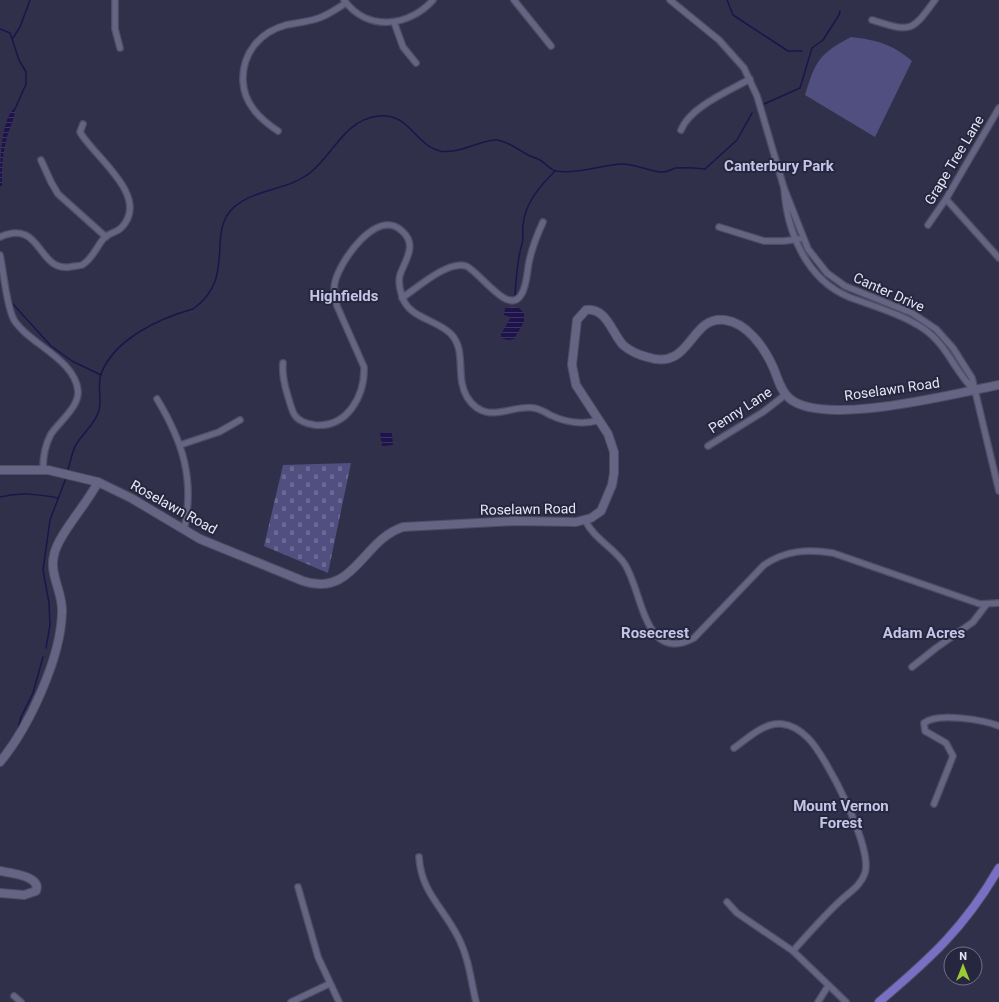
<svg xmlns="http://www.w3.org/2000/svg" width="999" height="1002" font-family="Roboto,sans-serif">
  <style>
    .cemetery { fill: url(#cemetery-stones) }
    .pitch { fill: #514e80 }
    .water { fill: url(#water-rules) }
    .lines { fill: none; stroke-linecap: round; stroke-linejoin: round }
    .stream { stroke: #1e134a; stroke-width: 1.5 }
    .street-casing { stroke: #4e4d63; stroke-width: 8 }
    .secondary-casing { stroke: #4e4d63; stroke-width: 10 }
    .primary-casing { stroke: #4e4d63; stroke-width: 10 }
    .street { stroke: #656482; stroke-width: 5.5 }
    .secondary { stroke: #656482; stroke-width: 8 }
    .primary { stroke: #796fc5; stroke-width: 8 }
    .labels { text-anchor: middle; stroke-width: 4; stroke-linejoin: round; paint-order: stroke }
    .street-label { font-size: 14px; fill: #e5e5f6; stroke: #27263f }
    .neighbourhood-label { font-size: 15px; font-weight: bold; fill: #c4c4e6; stroke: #27263f }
  </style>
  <defs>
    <pattern id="cemetery-stones" width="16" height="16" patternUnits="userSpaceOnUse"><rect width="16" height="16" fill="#514e80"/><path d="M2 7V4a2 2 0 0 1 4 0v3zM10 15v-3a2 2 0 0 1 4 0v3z" fill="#6a6793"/></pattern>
    <pattern id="water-rules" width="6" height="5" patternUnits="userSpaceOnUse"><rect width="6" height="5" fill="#1e134a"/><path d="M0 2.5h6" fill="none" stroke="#3f3565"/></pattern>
  </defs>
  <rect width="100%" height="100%" fill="#31304a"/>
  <polygon class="cemetery" points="351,463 328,573 264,546 283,465"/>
  <path class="pitch" d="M851,37C877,40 892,44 912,61L875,137L805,95C815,61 820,53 851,37Z"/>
  <g class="water">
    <path d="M15,108C15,120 8,130 6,142C2,156 2,171 2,186H0C0,167 0,118 15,108Z"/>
    <polygon points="513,307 519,308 524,313 524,322 514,339 508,340 501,338 501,334 511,317 504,315 505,308"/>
    <polygon points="380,433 392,433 393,445 382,446"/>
  </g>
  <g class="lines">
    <g class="stream">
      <polyline points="727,0 733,15 788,51 802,51"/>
      <polyline points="0,29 10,33 19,60 26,72 26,84 15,109"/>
      <polyline points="13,38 20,27 30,0"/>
      <polyline points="764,104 800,88 812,48 823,40 839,15 840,11"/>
      <path d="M515,295C516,278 517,260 522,244C524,238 522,231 523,225C525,203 540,186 555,171"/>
      <polyline points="12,303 51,346 72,361 101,375"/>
      <path d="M68,469C71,461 72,450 77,443C84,432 96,423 99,410C102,399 97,385 101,374C114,339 160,318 193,309C237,278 206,234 233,208C255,188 288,191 311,172C334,153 345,120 378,116C409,112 416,146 440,151C458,155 485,138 497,140C509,142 517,149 528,155C532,157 536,158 540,160C545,163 551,170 556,171C577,174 599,166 620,164C634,163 647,171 661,172C666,173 671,169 676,168C686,167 696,168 705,169L737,140L752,113"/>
      <path d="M0,497C21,492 37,494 58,498"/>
      <polyline points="46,648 50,625 49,603 43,570 50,520 66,478"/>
      <polyline points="18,729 21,717 33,693 43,657"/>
    </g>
    <g class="street-casing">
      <g id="street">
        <polyline points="115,0 115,29 120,48"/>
        <path d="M344,0C367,32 409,27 433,0"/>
        <polyline points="514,0 551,46"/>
        <polyline points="670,0 719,40 744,68 757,96 784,188"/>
        <path d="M872,20C911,32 911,33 935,0"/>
        <polyline points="394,22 403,47 416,63"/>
        <path d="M681,130C690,107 729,91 750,79"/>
        <path d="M278,131C260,119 244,104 243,81C242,53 260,32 286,25C296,23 306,22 316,19C327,16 336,9 346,3"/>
        <polyline points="41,160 51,182 58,194 106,237"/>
        <polyline points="946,199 999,258"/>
        <polyline points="928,225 946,199 999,108"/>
        <polyline points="719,227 764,241 784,241 799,239"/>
        <path d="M0,237C42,218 37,272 70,267C73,266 79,266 82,265C93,259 97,245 105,237C110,233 117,232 121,228C152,197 94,157 80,132L83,124"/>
        <path d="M0,255C4,273 6,305 14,320C29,344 75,359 78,391C79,407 59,422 51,434C45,445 43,457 43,469"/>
        <path d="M402,298C417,288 448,260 466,266C479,271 508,316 521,295C527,286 527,272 529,262C532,248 537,235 543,222"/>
        <path d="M283,363C282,373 284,383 287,393C289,400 291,408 294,414C298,421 307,424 315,425C347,428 365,396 364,367L337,306C335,298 333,290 335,282C340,261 377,207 402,231C418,245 405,260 400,275C398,282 400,290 402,296C408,318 436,319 451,334C467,351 455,377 467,397C486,427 511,404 534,408C540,409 545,412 550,415C567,423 583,425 600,420"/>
        <path d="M974,390C955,372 947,345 924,329C902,314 875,307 849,297C806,279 787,232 784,188L808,249L827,273L845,286L912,313L936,329L953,348L972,378L999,491"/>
        <path d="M157,399C183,442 195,480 184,530"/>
        <polyline points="180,445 219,432 240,420"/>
        <polyline points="708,446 763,412 785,395"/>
        <path d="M585,520C594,539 613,547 624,563C643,590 643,665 694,638L764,565C786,550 808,549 833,553L980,604L999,603"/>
        <polyline points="912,667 936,648 973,622 986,605"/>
        <path d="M734,748C747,739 764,722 782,724C791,725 801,731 808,738C827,757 873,848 865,873C860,887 849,892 839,902C823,917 808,934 793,951"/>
        <path d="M934,804L953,756L946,743L925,731L924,723C938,712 984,720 999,726"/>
        <path d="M419,857C421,893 445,909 459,939C469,959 471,981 476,1002"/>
        <polyline points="298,887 318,957 339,1002"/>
        <polyline points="727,902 737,913 793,951 846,1002"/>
        <polyline points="14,996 21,1002"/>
        <polyline points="291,1002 329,984"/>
        <polyline points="818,1002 828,986"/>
      </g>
    </g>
    <g class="secondary-casing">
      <g id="secondary">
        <path d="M0,470H48L98,482L131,498L200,539L303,581C354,598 362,540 403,527L515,521L576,522L591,518L601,511L612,485L614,473V452L608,434L576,385L572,365L577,320L586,310C606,307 612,333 623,345C630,351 639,355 647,357C692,372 689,315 725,320C747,323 764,347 773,367C778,378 780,390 789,398C823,428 956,393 999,385"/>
        <path d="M0,762C29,727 61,658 62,612C63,592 49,575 54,555C58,535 87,504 98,482"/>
        <path d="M0,871C10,873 42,876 36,891L24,895L0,893"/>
      </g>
    </g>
    <g class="primary-casing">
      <path id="primary" d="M879,1002C931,958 965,927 999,868"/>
    </g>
    <use href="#street" class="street"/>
    <use href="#secondary" class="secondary"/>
    <use href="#primary" class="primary"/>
  </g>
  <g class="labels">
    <g class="street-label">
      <text transform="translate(954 160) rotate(-59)" y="5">Grape Tree Lane</text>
      <text transform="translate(889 292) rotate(24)" y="5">Canter Drive</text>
      <text transform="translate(892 389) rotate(-8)" y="5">Roselawn Road</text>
      <text transform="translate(740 410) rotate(-33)" y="5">Penny Lane</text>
      <text transform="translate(174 507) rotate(29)" y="5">Roselawn Road</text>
      <text transform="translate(528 509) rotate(-1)" y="5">Roselawn Road</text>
    </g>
    <g class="neighbourhood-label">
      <text x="779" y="171">Canterbury Park</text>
      <text x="344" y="301">Highfields</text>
      <text x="655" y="638">Rosecrest</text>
      <text x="924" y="638">Adam Acres</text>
      <text x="841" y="811">Mount Vernon<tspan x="841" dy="17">Forest</tspan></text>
    </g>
  </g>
  <g transform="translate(963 966)"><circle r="19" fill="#27263f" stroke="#737288"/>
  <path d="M0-3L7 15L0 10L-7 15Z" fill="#9bcb34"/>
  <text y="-6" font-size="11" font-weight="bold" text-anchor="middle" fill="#e5e5f6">N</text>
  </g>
</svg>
